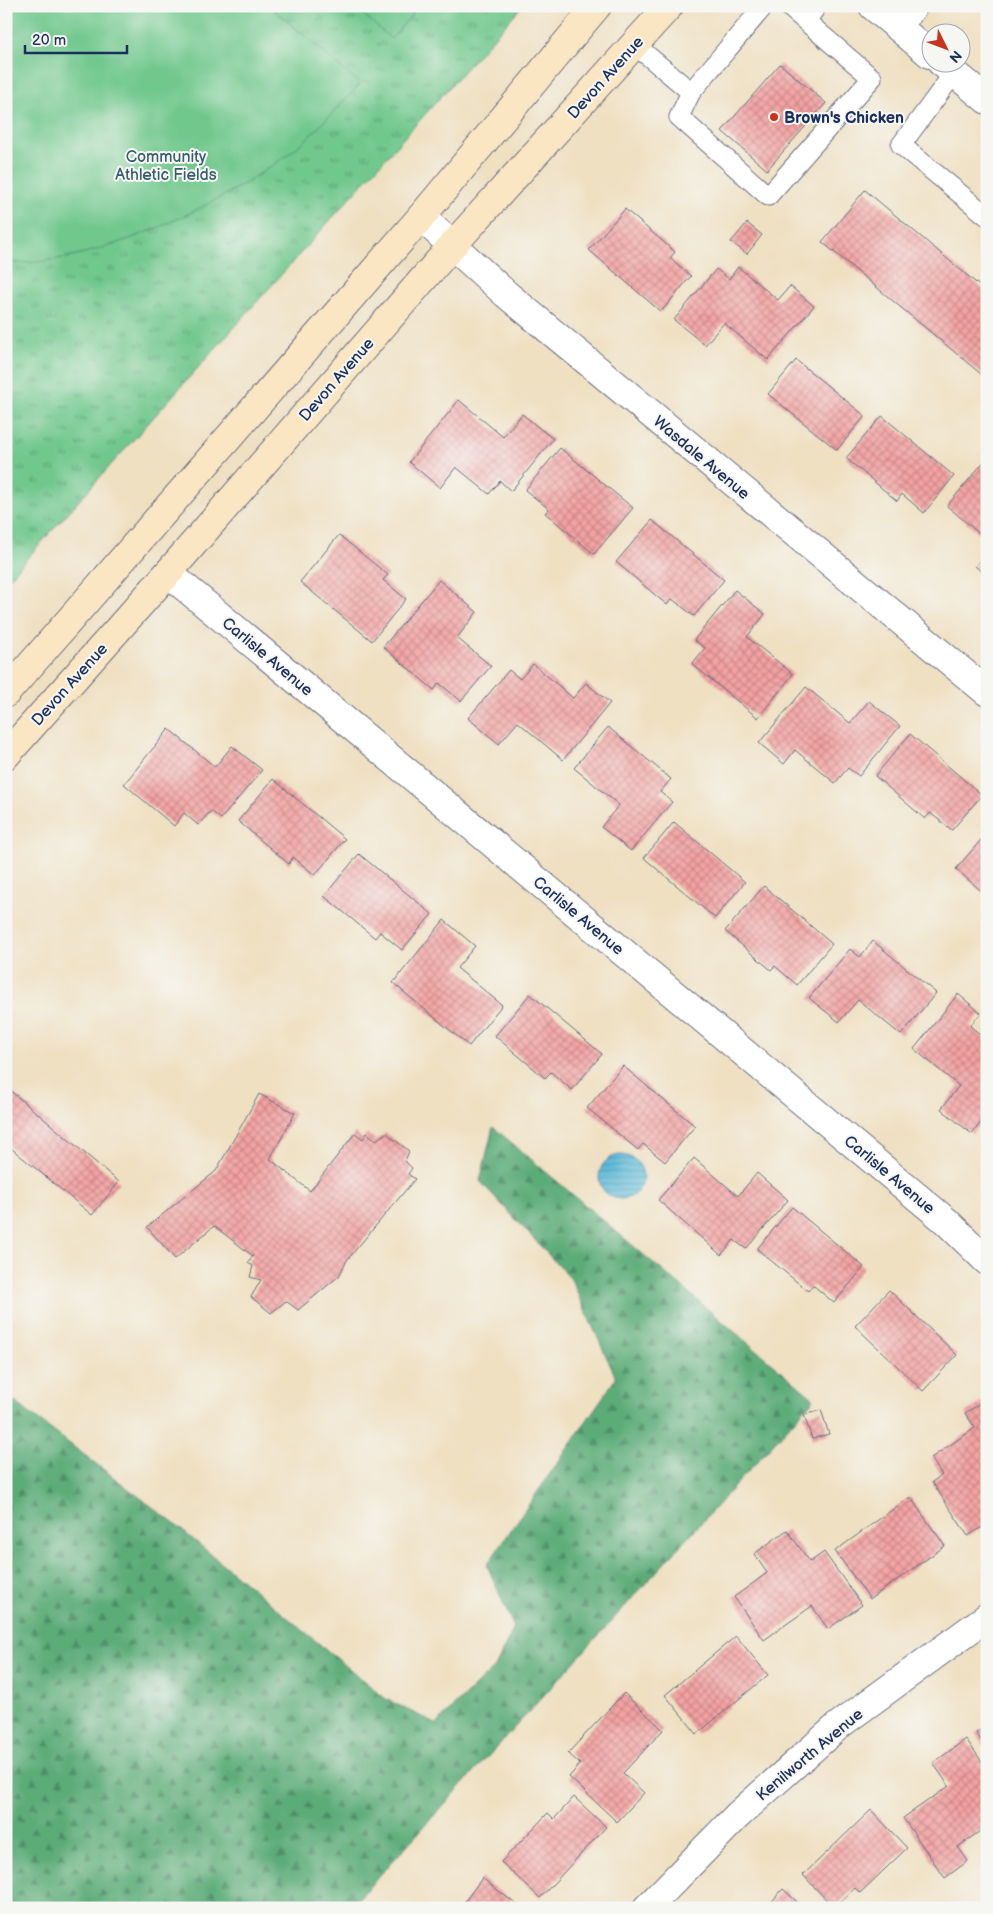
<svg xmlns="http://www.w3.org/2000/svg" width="993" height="1914" font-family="'Balsamiq Sans',sans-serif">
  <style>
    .grass { fill: url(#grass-tufts); stroke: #467c76 }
    .forest { fill: url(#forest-firs); stroke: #3c6e6b }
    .garden { fill: #71c88d; stroke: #467c76 }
    .water { fill: url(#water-rules); stroke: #3a749b }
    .building { fill: url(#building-cross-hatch) }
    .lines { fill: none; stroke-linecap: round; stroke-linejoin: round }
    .lane-casing { stroke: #656d81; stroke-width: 21 }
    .street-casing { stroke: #656d81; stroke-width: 30 }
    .secondary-casing { stroke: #656d81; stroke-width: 30 }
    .lane { stroke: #fff; stroke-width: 19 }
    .street { stroke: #fff; stroke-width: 28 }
    .secondary { stroke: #fbe6c3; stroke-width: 28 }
    .poi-dot { fill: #c8321e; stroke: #f6f6f2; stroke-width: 2 }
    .labels { text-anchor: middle; stroke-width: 4; stroke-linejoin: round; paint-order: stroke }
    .street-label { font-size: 16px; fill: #1b2f5e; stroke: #f6f6f2 }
    .poi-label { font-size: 16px; font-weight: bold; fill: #1b2f5e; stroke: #f6f6f2; text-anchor: start }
    .park-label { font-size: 16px; fill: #355d6c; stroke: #f6f6f2 }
  </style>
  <defs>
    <pattern id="grass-tufts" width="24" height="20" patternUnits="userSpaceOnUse" patternTransform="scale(1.25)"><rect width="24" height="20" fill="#71c88d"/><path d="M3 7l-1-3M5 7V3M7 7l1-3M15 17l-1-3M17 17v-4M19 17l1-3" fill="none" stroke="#5ca376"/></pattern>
    <pattern id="forest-firs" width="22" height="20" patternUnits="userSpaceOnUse" patternTransform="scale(1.25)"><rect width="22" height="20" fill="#5cac78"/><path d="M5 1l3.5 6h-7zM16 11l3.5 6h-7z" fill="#4b8c66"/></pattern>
    <pattern id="water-rules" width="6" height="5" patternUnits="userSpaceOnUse" patternTransform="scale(1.25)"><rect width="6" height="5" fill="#5ab8d8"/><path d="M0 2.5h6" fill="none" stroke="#4a96b2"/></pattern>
    <pattern id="building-cross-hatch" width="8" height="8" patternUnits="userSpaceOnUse" patternTransform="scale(1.25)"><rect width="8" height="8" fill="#f4a3a2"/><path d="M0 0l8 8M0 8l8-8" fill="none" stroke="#c58587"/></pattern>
  </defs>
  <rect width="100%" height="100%" fill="#f6f6f2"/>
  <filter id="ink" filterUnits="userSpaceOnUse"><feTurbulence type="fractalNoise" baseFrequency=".02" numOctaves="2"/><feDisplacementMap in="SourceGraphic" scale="10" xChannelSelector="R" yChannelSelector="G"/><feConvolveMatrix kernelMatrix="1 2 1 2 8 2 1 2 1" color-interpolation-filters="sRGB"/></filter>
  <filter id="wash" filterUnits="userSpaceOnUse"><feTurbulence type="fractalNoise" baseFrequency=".0096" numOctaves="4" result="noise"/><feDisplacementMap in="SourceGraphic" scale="20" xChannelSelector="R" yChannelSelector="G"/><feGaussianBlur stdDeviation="1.12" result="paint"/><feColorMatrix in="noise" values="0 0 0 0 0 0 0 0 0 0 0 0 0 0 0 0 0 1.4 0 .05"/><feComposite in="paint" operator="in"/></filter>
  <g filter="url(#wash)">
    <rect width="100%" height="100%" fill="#efe0c2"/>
    <polygon class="grass" points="6,6 522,6 6,582"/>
    <polygon class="forest" points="493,1127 814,1399 350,1908 6,1908 6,1395 172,1522 386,1699 436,1724 495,1667 514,1628 487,1565 616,1378 571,1279 480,1181"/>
    <g class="garden">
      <path d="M6,6H270L360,84C336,108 314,135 286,156C218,206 92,267 6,263Z"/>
      <polygon points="354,6 419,6 391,39"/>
    </g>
    <circle class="water" cx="621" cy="1177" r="22"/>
    <g id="blocks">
      <g class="building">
        <polygon points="780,64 826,103 767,170 722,131"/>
        <polygon points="865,190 987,292 987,379 822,242"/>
        <polygon points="625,209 675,252 670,258 691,276 661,312 589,250"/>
        <polygon points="747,223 762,235 747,254 731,242"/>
        <polygon points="738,267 778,300 790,286 814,306 768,360 724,323 705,345 674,320 716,269 729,279"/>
        <polygon points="796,360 865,416 837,450 768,394"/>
        <polygon points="459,400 503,437 522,414 553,439 511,491 500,481 489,494 456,467 440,488 409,462"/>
        <polygon points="882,416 954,476 924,513 902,494 897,501 846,458"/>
        <polygon points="560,448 633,508 594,554 545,513 549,509 525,490"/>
        <polygon points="987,458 987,540 947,506"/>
        <polygon points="652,520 724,580 694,616 672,599 667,605 616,562"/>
        <polygon points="339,535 388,575 383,580 406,599 372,641 300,582"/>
        <polygon points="987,552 987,576 975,566"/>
        <polygon points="439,580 477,612 457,638 491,666 461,701 439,683 434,690 383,647"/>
        <polygon points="735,590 765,614 747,637 793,674 758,718 692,664 705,648 694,640"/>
        <polygon points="533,664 573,698 586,683 610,703 563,760 518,722 499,744 468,718 509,670 520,679"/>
        <polygon points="806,687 850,723 869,701 900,726 859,776 848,768 835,783 795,750 784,764 759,743"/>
        <polygon points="608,727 671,779 660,792 672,802 631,851 601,827 619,805 574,768"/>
        <polygon points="169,729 215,767 232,746 262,770 221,819 211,811 198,825 184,813 174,826 124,784"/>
        <polygon points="910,734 982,795 952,830 930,813 925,819 875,776"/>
        <polygon points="273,779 345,839 315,875 293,857 289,864 238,821"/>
        <polygon points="674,822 745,882 715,918 644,858"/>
        <polygon points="987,833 987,896 956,869"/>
        <polygon points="359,854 432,914 402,950 380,932 375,938 324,896"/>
        <polygon points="764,886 832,944 797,985 775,966 771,970 725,931"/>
        <polygon points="444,920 475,946 457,968 502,1005 469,1046 393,983"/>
        <polygon points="873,941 936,993 901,1035 858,1000 839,1022 809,998 850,949 860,957"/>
        <polygon points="530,994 602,1054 572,1090 551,1072 545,1078 495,1036"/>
        <polygon points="958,994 981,1013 970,1026 987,1040 987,1115 972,1134 941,1109 959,1086 914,1049"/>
        <polygon points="623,1066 695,1126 665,1162 643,1144 638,1150 587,1108"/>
        <polygon points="6,1087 119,1182 92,1215 6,1144"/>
        <polygon points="259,1094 295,1113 270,1159 310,1191 355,1133 363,1139 367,1133 376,1140 386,1133 409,1151 405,1161 412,1168 408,1174 415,1179 347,1260 339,1276 298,1310 286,1301 271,1313 251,1297 261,1280 250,1277 253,1266 248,1263 253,1256 214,1226 175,1259 147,1227 216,1171"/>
        <polygon points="694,1158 738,1196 757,1173 788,1200 746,1249 734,1240 721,1255 658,1200"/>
        <polygon points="792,1207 864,1267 834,1303 813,1285 808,1291 757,1249"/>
        <polygon points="889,1290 957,1355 923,1391 855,1326"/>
        <polygon points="987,1399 987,1487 982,1490 987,1496 987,1524 968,1536 932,1482 942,1475 931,1458 975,1428 965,1413"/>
        <polygon points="821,1410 829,1434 812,1439 804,1415"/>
        <polygon points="910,1497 945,1546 870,1599 835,1551"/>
        <polygon points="787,1530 810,1562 824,1552 862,1605 828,1629 812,1606 764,1640 734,1597 767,1573 754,1554"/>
        <polygon points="736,1636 768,1675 697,1734 665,1695"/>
        <polygon points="624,1693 663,1730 623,1773 644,1793 617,1822 569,1777 580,1764 568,1753"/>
        <polygon points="987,1726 987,1749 976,1733"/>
        <polygon points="966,1739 987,1769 987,1826 958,1847 968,1861 945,1878 903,1818 949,1786 933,1763"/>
        <polygon points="574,1797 606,1827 540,1898 501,1862 548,1813 554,1819"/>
        <polygon points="871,1810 907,1848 860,1893 855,1888 834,1908 803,1875"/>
        <polygon points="482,1878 521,1908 460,1908"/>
        <polygon points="783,1889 804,1908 766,1908"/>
      </g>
    </g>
  </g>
  <g filter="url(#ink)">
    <use href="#blocks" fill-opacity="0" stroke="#656d81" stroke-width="1"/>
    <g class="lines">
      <g class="lane-casing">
        <g id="lane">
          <polyline points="806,21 817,6"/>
          <polyline points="901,30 919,6"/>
          <polyline points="635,45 691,92 764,6"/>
          <polyline points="954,73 901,145 987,216"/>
          <polyline points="691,92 679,117 768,196 872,78 788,6"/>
        </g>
      </g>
      <g class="street-casing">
        <g id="street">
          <polyline points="873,6 930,54"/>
          <polyline points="941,62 987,100"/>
          <polyline points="421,217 506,294 987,692"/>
          <polyline points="168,573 946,1221 987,1261"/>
          <polyline points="647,1908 738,1815 839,1725 987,1617"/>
        </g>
      </g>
      <g class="secondary-casing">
        <g id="secondary">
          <polyline points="6,693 421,217 597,6"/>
          <polyline points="6,755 168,573 451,247 669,6"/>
        </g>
      </g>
      <use href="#lane" class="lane"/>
      <use href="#street" class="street"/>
      <use href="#secondary" class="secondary"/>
    </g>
  </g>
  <circle class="poi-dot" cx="774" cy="117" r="5"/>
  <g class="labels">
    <g class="street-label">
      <text transform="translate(605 77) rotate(-48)" y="6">Devon Avenue</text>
      <text transform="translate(336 379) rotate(-49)" y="6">Devon Avenue</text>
      <text transform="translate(702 457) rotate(40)" y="6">Wasdale Avenue</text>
      <text transform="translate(268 656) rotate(40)" y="6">Carlisle Avenue</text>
      <text transform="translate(69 684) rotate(-48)" y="6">Devon Avenue</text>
      <text transform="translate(579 915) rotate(40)" y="6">Carlisle Avenue</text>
      <text transform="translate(890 1174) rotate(40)" y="6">Carlisle Avenue</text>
      <text transform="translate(809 1754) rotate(-40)" y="6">Kenilworth Avenue</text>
    </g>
    <g class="poi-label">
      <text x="784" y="123">Brown's Chicken</text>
    </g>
    <g class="park-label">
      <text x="166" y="162">Community<tspan x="166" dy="18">Athletic Fields</tspan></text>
    </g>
  </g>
  <rect width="993" height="1914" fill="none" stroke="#f6f6f2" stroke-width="25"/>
  <g transform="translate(946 48) rotate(132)"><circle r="24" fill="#f6f6f2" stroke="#9ea6b7"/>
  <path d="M0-4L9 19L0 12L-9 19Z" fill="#c8321e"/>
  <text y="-8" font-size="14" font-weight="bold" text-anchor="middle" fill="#1b2f5e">N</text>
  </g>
  <path d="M25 45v8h102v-8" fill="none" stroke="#1b2f5e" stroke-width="2.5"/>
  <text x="32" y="45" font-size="15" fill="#1b2f5e" stroke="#f6f6f2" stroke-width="4" paint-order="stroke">20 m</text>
</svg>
